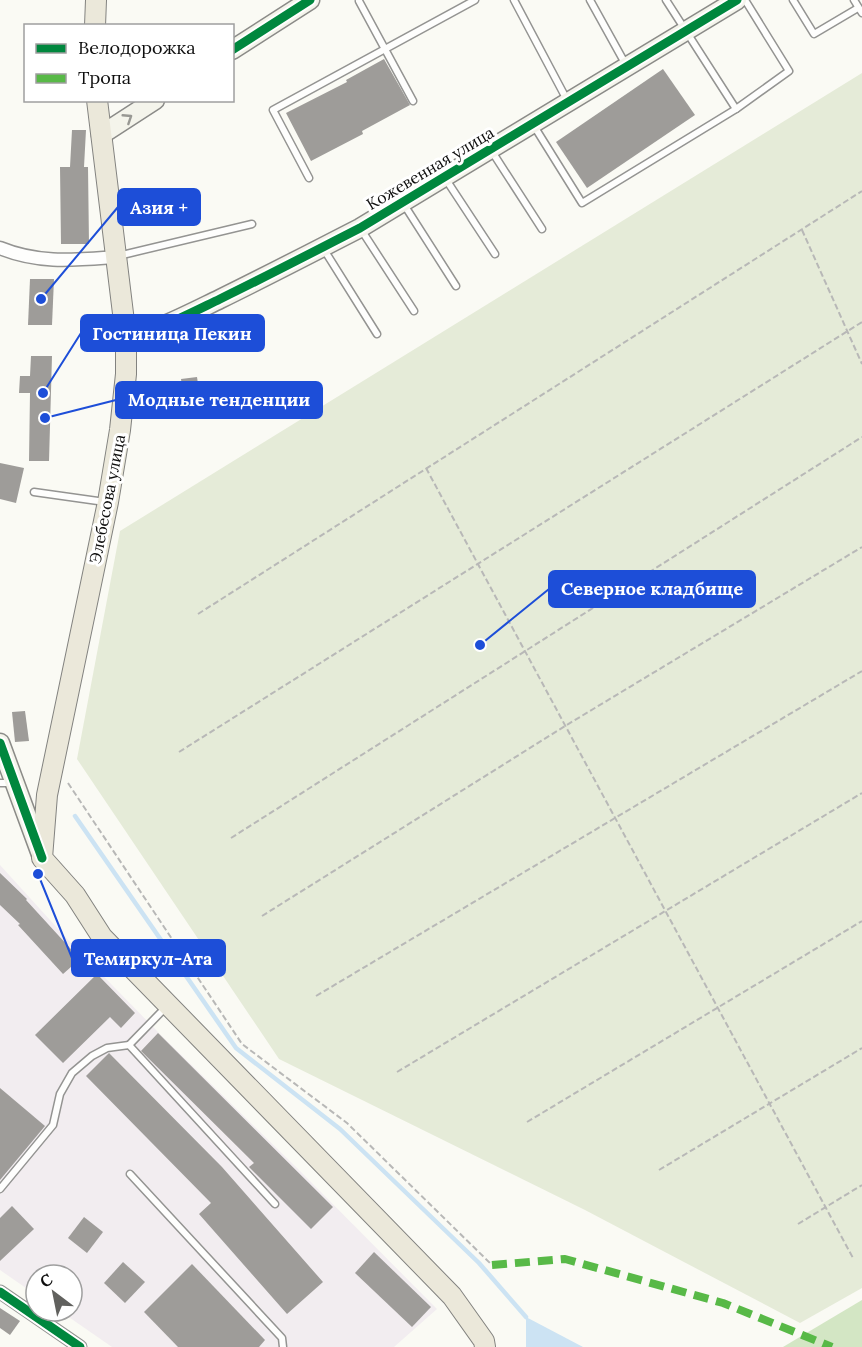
<svg xmlns="http://www.w3.org/2000/svg" width="862" height="1347" font-family="Lora,serif">
  <style>
    .industrial { fill: #f2edf0 }
    .forest { fill: #d3e6c4 }
    .cemetery { fill: #e5ebd8 }
    .water { fill: #cce3f3 }
    .lines { fill: none; stroke-linecap: round; stroke-linejoin: round }
    .stream { stroke: #cce3f3; stroke-width: 4.5 }
    .building { fill: #9e9c99 }
    .lane-casing { stroke: #949492; stroke-width: 9 }
    .street-casing { stroke: #949492; stroke-width: 15 }
    .secondary-casing { stroke: #8b8b88; stroke-width: 21 }
    .primary-casing { stroke: #82827f; stroke-width: 22 }
    .path { stroke: #b8b8b7; stroke-width: 2; stroke-dasharray: 6 3; stroke-linecap: butt }
    .lane { stroke: #fefefd; stroke-width: 6 }
    .street { stroke: #fefefd; stroke-width: 12 }
    .secondary { stroke: #f4f4eb; stroke-width: 18 }
    .primary { stroke: #ebe8da; stroke-width: 20 }
    .quiet { stroke: #58b947; stroke-width: 8; stroke-dasharray: 15 8; stroke-linecap: butt }
    .cycleway-casing { stroke: #fff; stroke-width: 13 }
    .cycleway { stroke: #00873e; stroke-width: 9 }
    .oneway { stroke: #989893 }
    .labels { text-anchor: middle; stroke-width: 6; stroke-linejoin: round; paint-order: stroke }
    .street-label { font-size: 16px; fill: #0e0e0e; stroke: #fff }
    .leader { fill: none; stroke: #1d4ed8; stroke-width: 2 }
    .callout-dot { fill: #1d4ed8; stroke: #fff; stroke-width: 2 }
    .callout { fill: #1d4ed8; stroke: #1d4ed8; stroke-width: 2 }
    .callout-label { font-size: 18px; text-anchor: middle; font-weight: bold; fill: #fff }
  </style>
  <rect width="100%" height="100%" fill="#fafaf4"/>
  <polygon class="industrial" points="0,865 70,942 158,1032 297,1168 437,1309 394,1347 112,1347 60,1311 72,1311 72,1275 36,1275 36,1295 0,1270"/>
  <polygon class="forest" points="862,1300 862,1347 783,1347"/>
  <polygon class="cemetery" points="862,73 862,1288 800,1323 585,1210 279,1059 77,759 120,531"/>
  <polygon class="water" points="526,1317 583,1347 526,1347"/>
  <g class="lines">
    <polyline class="stream" points="75,816 236,1048 340,1129 479,1263 526,1317"/>
  </g>
  <g class="building">
    <polygon points="384,59 410,105 362,131 363,134 311,161 286,113 347,82 346,80"/>
    <polygon points="663,69 695,115 587,188 556,142"/>
    <polygon points="72,130 86,130 84,167 88,167 89,244 61,244 60,167 70,167"/>
    <polygon points="30,279 54,279 52,325 28,325"/>
    <polygon points="31,356 52,356 49,461 29,461 30,393 19,393 20,376 30,376"/>
    <polygon points="197,377 200,398 184,400 181,379"/>
    <polygon points="0,463 24,468 16,503 0,499"/>
    <polygon points="25,711 29,741 15,742 12,712"/>
    <polygon points="0,873 27,899 26,900 80,959 63,974 18,925 20,924 0,905"/>
    <polygon points="97,974 135,1013 121,1028 110,1017 63,1063 35,1035"/>
    <polygon points="158,1033 333,1207 311,1229 249,1167 254,1163 141,1051"/>
    <polygon points="109,1053 222,1167 323,1282 287,1314 199,1214 211,1203 86,1076"/>
    <polygon points="0,1088 45,1126 0,1180"/>
    <polygon points="12,1206 34,1229 0,1261 0,1218"/>
    <polygon points="84,1217 103,1232 87,1253 68,1238"/>
    <polygon points="374,1252 431,1307 412,1327 355,1273"/>
    <polygon points="123,1262 145,1282 125,1303 104,1283"/>
    <polygon points="192,1264 265,1340 259,1347 178,1347 144,1312"/>
    <polygon points="0,1308 20,1321 10,1335 0,1328"/>
  </g>
  <g class="lines">
    <g class="lane-casing">
      <g id="lane">
        <polyline points="514,0 567,100"/>
        <polyline points="590,0 626,65"/>
        <polyline points="666,0 736,109"/>
        <polyline points="793,0 814,34 858,8"/>
        <polyline points="854,0 862,13"/>
        <polyline points="359,1 413,101"/>
        <polyline points="534,126 582,203 736,109 789,71 745,0"/>
        <polyline points="491,150 542,229"/>
        <polyline points="309,178 273,110 475,0"/>
        <polyline points="445,178 495,254"/>
        <polyline points="403,203 456,286"/>
        <polyline points="362,231 414,311"/>
        <polyline points="323,248 377,334"/>
        <polyline points="118,256 252,224"/>
        <polyline points="34,492 105,502"/>
        <polyline points="0,783 11,783"/>
        <polyline points="129,1045 166,1007"/>
        <polyline points="130,1174 282,1338 283,1347"/>
        <polyline points="0,1189 53,1125 60,1094 72,1073 92,1056 107,1048 129,1045 275,1204"/>
      </g>
    </g>
    <g class="street-casing">
      <g id="street">
        <path d="M0,248C39,264 74,260 115,257"/>
        <polyline points="0,1292 80,1347"/>
      </g>
    </g>
    <g class="secondary-casing">
      <g id="secondary">
        <polyline points="232,50 310,0"/>
        <polyline points="101,135 155,100"/>
        <path d="M126,338C159,330 189,314 220,299C267,276 313,252 360,228L737,0"/>
        <polyline points="0,743 42,857"/>
      </g>
    </g>
    <g class="primary-casing">
      <g id="primary">
        <polyline points="95,26 96,0"/>
        <polyline points="97,100 126,338 126,374 120,430 108,502 47,795 42,858 75,895 102,937 452,1296 484,1341 485,1347"/>
      </g>
    </g>
    <g class="path">
      <polyline points="802,230 862,364"/>
      <polyline points="426,468 853,1258"/>
      <polyline points="198,614 862,191"/>
      <polyline points="179,752 862,322"/>
      <polyline points="68,783 242,1044 347,1123 492,1265"/>
      <polyline points="231,838 862,437"/>
      <polyline points="262,916 565,726 862,547"/>
      <polyline points="316,996 862,671"/>
      <polyline points="397,1072 862,793"/>
      <polyline points="527,1122 862,921"/>
      <polyline points="659,1170 862,1048"/>
      <polyline points="798,1224 862,1185"/>
    </g>
    <use href="#lane" class="lane"/>
    <use href="#street" class="street"/>
    <use href="#secondary" class="secondary"/>
    <use href="#primary" class="primary"/>
    <polyline class="quiet" points="492,1265 565,1259 723,1303 832,1347"/>
    <g class="cycleway-casing">
      <g id="cycleway">
        <polyline points="232,50 310,0"/>
        <path d="M126,338C159,330 189,314 220,299C267,276 313,252 360,228L737,0"/>
        <polyline points="0,743 42,858"/>
        <polyline points="0,1292 80,1347"/>
      </g>
    </g>
    <use href="#cycleway" class="cycleway"/>
  </g>
  <defs><path id="oneway-chevron" d="M-2-3.5L2.5 0L-2 3.5" fill="none" stroke-width="1.6" stroke-linecap="round" stroke-linejoin="round" transform="scale(1.5)"/></defs>
  <use class="oneway" href="#oneway-chevron" transform="translate(128 118) rotate(-33)"/>
  <g class="labels">
    <g class="street-label">
      <text transform="translate(430 168) rotate(-31)" y="6">Кожевенная улица</text>
      <text transform="translate(107 499) rotate(-79)" y="6">Элебесова улица</text>
    </g>
  </g>
  <path class="leader" d="M41 299L118 207M43 393L81 333M45 418L116 400M480 645L549 589M38 874L72 958"/>
  <g class="callout-dot">
    <circle cx="41" cy="299" r="6"/>
    <circle cx="43" cy="393" r="6"/>
    <circle cx="45" cy="418" r="6"/>
    <circle cx="480" cy="645" r="6"/>
    <circle cx="38" cy="874" r="6"/>
  </g>
  <g class="callout">
    <rect x="118" y="189" width="82" height="36" rx="6"/>
    <rect x="81" y="315" width="183" height="36" rx="6"/>
    <rect x="116" y="382" width="206" height="36" rx="6"/>
    <rect x="549" y="571" width="206" height="36" rx="6"/>
    <rect x="72" y="940" width="153" height="36" rx="6"/>
  </g>
  <g class="callout-label">
    <text x="159" y="214">Азия +</text>
    <text x="172" y="340">Гостиница Пекин</text>
    <text x="219" y="406">Модные тенденции</text>
    <text x="652" y="595">Северное кладбище</text>
    <text x="148" y="965">Темиркул-Ата</text>
  </g>
  <rect x="24" y="24" width="210" height="78" fill="#ffffff" stroke="#9f9f9f" stroke-width="1.5"/>
  <rect x="36" y="44" width="30" height="9" fill="#00873e" stroke="#9f9f9f" stroke-width="1.5"/>
  <text x="78" y="54" font-size="18" fill="#0e0e0e">Велодорожка</text>
  <rect x="36" y="74" width="30" height="9" fill="#58b947" stroke="#9f9f9f" stroke-width="1.5"/>
  <text x="78" y="84" font-size="18" fill="#0e0e0e">Тропа</text>
  <g transform="translate(54 1293) rotate(328)"><circle r="28" fill="#ffffff" stroke="#9f9f9f" stroke-width="1.5"/>
  <path d="M0-4.5L10 22L0 15L-10 22Z" fill="#61615e"/>
  <text y="-9" font-size="16" font-weight="bold" text-anchor="middle" fill="#0e0e0e">С</text>
  </g>
</svg>
